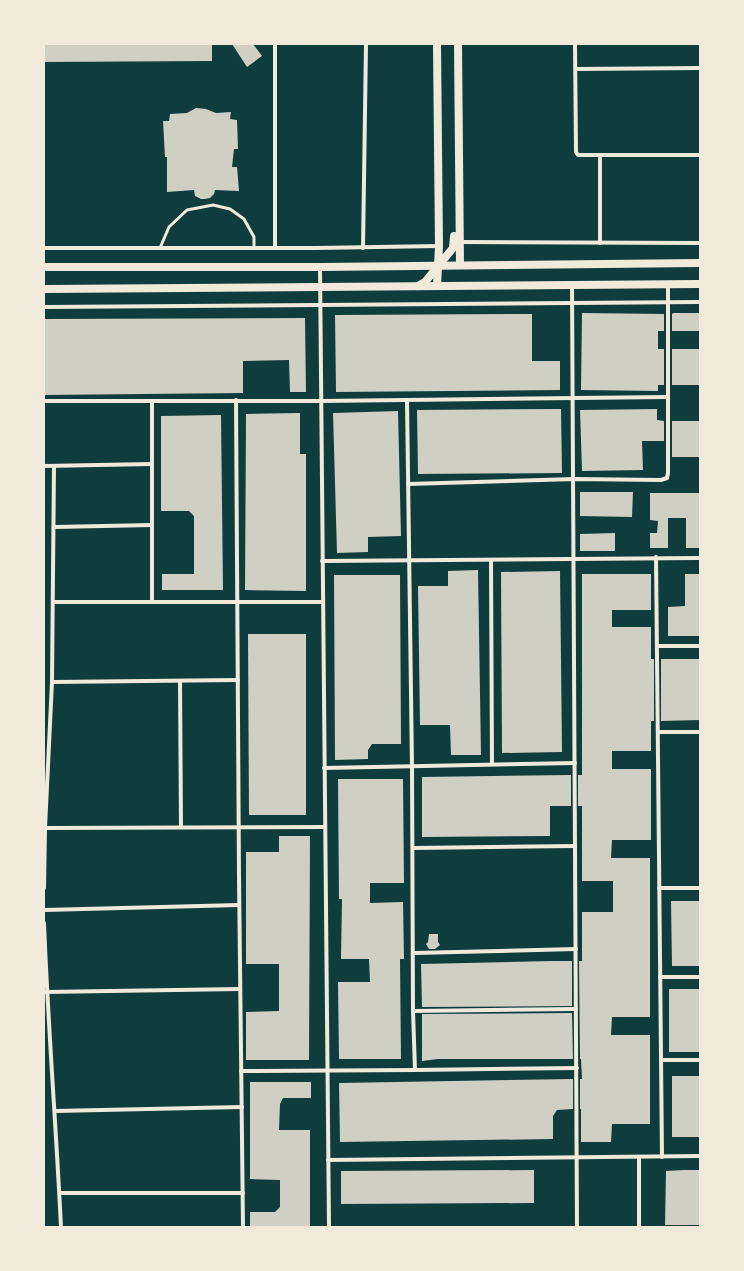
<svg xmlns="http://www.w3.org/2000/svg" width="744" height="1271" font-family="'Sofia Sans Condensed',sans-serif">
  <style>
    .building { fill: #cfcfc3 }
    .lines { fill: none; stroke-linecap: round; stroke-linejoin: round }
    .service { stroke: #f1e9da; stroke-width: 3 }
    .minor { stroke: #f1e9da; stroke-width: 4 }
    .secondary { stroke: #f1e9da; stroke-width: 8 }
  </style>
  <rect width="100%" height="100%" fill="#0f3d3e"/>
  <g class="building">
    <polygon points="212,44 212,61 44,62 44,45"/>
    <polygon points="232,44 253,44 262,56 247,67"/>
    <polygon points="196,108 206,109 216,113 231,112 230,119 237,120 238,149 234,149 232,167 237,167 239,191 215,190 214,194 210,198 205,199 201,199 195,196 194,190 167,192 167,157 165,157 163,121 169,121 170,114 187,113"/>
    <polygon points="582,313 664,314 664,331 658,331 658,349 664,349 664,385 658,385 658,391 581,390"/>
    <polygon points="673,313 700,313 700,331 672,331 672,314"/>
    <polygon points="532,314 532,361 560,361 560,390 336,392 335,315"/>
    <polygon points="305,318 306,392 290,392 289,360 243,361 243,393 44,395 44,319"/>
    <rect x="672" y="349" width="28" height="36"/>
    <polygon points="561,409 562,473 418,474 417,410"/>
    <polygon points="657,409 657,420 664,421 664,441 642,441 643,470 582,471 580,410"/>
    <polygon points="398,411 401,536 368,537 368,552 337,553 333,413"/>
    <polygon points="300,413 300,454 306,454 306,591 245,590 246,414"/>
    <polygon points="221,415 223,590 162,590 162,574 194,574 194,516 189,511 161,511 161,416"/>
    <rect x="672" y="421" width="28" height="36"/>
    <polygon points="580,492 633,492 632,517 580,516"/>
    <polygon points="650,493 700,493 700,548 686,548 686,518 668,518 668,548 650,548 650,533 657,533 658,521 650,520"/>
    <polygon points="615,533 615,551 580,551 580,534"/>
    <polygon points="478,570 481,755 451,755 450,725 420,725 418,586 448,586 448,571"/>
    <polygon points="560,571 562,752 502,753 501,572"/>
    <polygon points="582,574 651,574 651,610 612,610 612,627 651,627 651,659 654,659 654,721 651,721 651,751 612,751 612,769 651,769 651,840 612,840 611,858 650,858 650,1017 612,1017 611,1035 650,1035 650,1124 612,1124 611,1142 581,1142 581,1109 580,1109 580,1079 582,1079 581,1059 580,1059 579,961 582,961 582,912 613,912 613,881 582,881 582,806 578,806 578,775 582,775"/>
    <polygon points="685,574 700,574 700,636 668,636 668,607 685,606"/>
    <polygon points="334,575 400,575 401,744 372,744 368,750 368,759 335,760"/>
    <polygon points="248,634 306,634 306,815 249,815"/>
    <polygon points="661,659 700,659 700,720 661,721"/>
    <polygon points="571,775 571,806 550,806 550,836 422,837 422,777"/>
    <polygon points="338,779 403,779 404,883 370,883 370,903 403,902 404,959 400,959 401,1059 339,1059 338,982 370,982 369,959 341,959 342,899 339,899"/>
    <polygon points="279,836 310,836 309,1060 246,1060 246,1012 279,1011 279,964 246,964 246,852 279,852"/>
    <polygon points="671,901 700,901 700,966 672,966"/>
    <polygon points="429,934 438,934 438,942 440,945 435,949 429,949 426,944 428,942"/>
    <polygon points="552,961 572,961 572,1006 422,1007 421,964"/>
    <rect x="669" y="989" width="31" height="63"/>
    <polygon points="572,1013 573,1059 438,1059 422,1061 422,1014"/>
    <rect x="672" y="1076" width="28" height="61"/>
    <polygon points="573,1079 573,1109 557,1110 553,1116 553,1139 340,1142 339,1083"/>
    <polygon points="250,1082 311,1082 311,1098 283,1098 280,1104 279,1130 310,1130 310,1227 250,1227 250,1212 275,1212 280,1207 280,1180 250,1179"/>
    <polygon points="534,1170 534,1203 341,1204 341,1171"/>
    <polygon points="684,1170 700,1170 700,1225 665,1225 666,1171"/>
  </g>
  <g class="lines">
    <polyline class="service" points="160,248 169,227 187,210 213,205 230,209 244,219 254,237 254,248"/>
    <g class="minor">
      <polyline points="575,44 576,152 578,155 700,155"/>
      <polyline points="576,69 700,68"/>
      <polyline points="600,156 600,243"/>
      <polyline points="460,242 700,243"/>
      <polyline points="44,248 315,248 439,246"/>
      <polyline points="275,248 275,44"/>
      <polyline points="363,248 366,44"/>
      <polyline points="320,267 329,1227"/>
      <polyline points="572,285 577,1227"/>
      <polyline points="44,307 700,302"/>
      <polyline points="236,400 239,876 243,1227"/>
      <polyline points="407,400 412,766 413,1011 415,1070"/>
      <polyline points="44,401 321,401 667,397"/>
      <polyline points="152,401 152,602"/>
      <polyline points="44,466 152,464"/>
      <polyline points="408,484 574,479 661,480 667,478 668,473 668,284"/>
      <polyline points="54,527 152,525"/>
      <polyline points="656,557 662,1157"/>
      <polyline points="491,560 492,764"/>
      <polyline points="322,561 700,558"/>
      <polyline points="53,602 323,602"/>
      <polyline points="657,646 700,646"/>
      <polyline points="180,681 181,827"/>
      <polyline points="52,682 238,680"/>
      <polyline points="658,732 700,732"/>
      <polyline points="324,768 575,763"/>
      <polyline points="45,828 325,827"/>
      <polyline points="413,848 575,846"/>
      <polyline points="44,888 45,828 52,682 54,466"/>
      <polyline points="659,888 700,888"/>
      <polyline points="44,910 239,905"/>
      <path d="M44,923C48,1025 56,1126 61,1227"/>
      <polyline points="414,953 576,949"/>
      <polyline points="660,977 700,977"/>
      <polyline points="45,992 240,989"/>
      <polyline points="413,1011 576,1009"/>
      <polyline points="661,1060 700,1060"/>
      <polyline points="241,1071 415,1070 577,1068"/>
      <polyline points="55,1111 242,1107"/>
      <polyline points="328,1160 700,1156"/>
      <polyline points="60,1193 243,1193"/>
      <polyline points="639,1227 639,1157"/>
    </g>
    <g class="secondary">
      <polyline points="437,44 439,246 437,286"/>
      <polyline points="458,44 460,265"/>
      <polyline points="44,267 320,267 700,263"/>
      <polyline points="418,286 425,282 453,248 454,236"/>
      <polyline points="44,289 700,284"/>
    </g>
  </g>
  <rect width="744" height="1271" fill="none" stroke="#f1e9da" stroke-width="90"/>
</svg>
